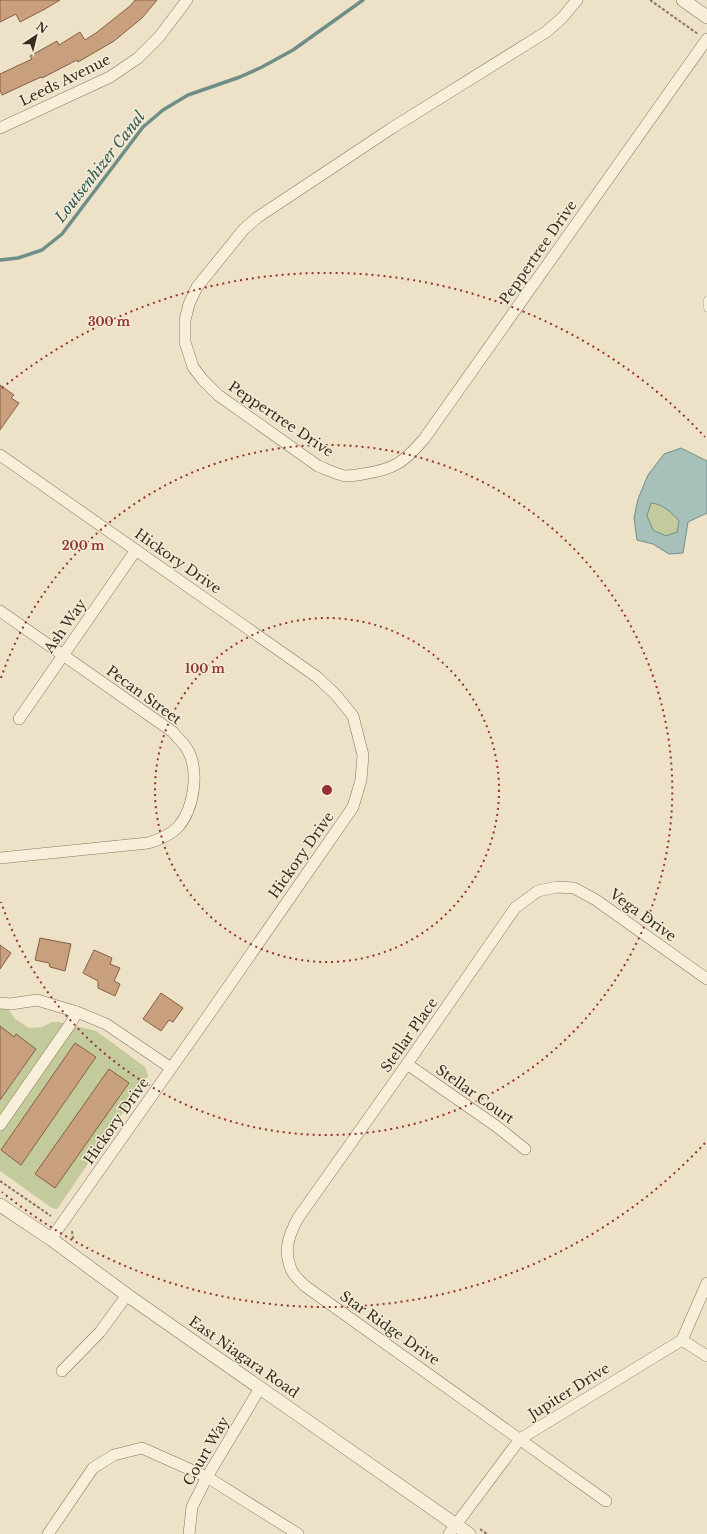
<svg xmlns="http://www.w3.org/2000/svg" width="707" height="1534" font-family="'Libre Baskerville',serif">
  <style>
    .green { fill: #c3ca9b }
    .water { fill: #a8c0ba; stroke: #6e8f88; fill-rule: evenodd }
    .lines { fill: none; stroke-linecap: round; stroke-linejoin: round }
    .stream { stroke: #6e8f88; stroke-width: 3.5 }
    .building { fill: #c9a07e; stroke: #856044 }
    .service-casing { stroke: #87755d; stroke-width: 6 }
    .minor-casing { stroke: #87755d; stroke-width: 12 }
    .tertiary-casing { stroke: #87755d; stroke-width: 14 }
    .path { stroke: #87755d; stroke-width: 2; stroke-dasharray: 3 2; stroke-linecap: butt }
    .service { stroke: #f8efda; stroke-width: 5.5 }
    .minor { stroke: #f8efda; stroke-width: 11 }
    .tertiary { stroke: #f8efda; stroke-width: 13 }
    .ring { fill: none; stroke: #94322f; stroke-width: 2; stroke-dasharray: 2 4 }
    .labels { text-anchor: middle; stroke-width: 3; stroke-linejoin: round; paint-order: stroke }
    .street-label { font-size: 14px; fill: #382c20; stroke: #f4ecd6 }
    .water-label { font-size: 15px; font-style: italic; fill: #305756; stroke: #f4ecd6 }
    .centre { fill: #94322f; stroke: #f4ecd6; stroke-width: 2 }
    .ring-label { font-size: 12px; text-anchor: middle; font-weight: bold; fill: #94322f; stroke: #f4ecd6; stroke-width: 3; stroke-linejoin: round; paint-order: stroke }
  </style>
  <rect width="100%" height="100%" fill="#ede2c7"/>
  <g class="green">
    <path d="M651,503C664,504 671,512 679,521L677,532L666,536L653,530L647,516Z"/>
    <polygon points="0,1006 7,1007 15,1019 29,1028 42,1027 52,1022 59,1022 96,1031 145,1067 148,1076 57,1209 52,1208 0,1171"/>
  </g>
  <path class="water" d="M681,448L707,461V513L688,522L683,553L669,554L653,544L637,540L634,518L638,499L648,475L664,454ZM651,503C663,504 671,512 679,521L677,532L666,536L653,530L647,516Z"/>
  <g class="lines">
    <polyline class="stream" points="0,260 18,258 42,250 62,234 143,127 163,110 188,95 240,77 262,67 293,50 363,0"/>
  </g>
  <g class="building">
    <polygon points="0,0 60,0 45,9 20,22 16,14 0,22"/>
    <polygon points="135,0 157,0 142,18 114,41 78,62 77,60 42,78 41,77 2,95 0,90 0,74 32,59 30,56 57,41 59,45 80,32 85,40 96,33 130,6"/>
    <polygon points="0,385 14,395 11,398 19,403 0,430"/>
    <polygon points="40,938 71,944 65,971 50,967 49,963 35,960"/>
    <polygon points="0,945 11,953 0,969"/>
    <polygon points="94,950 112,958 110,964 120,968 114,981 120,984 115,996 98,988 98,981 83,973"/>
    <polygon points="161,993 183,1008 173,1022 169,1020 161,1031 143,1019"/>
    <polygon points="0,1026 14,1037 16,1034 36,1049 0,1100"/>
    <polygon points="75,1043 96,1057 21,1165 1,1150"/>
    <polygon points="109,1069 129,1083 55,1188 35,1174"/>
  </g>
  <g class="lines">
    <g class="service-casing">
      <polyline id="service" points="707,299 706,302 707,309"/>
    </g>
    <g class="minor-casing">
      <g id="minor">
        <path d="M577,0L562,18L546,32L392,128L258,217L244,229L197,287L189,304L185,320V342L193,367L203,380L218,395L318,466C326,469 336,474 345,476C350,476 358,475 363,474C395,469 403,463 424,439L707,39"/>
        <polyline points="0,128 110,77 138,58 159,37 187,0"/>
        <polyline points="0,455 317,677 336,695 353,716 363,755 361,780 353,807 210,1013 51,1239"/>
        <path d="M0,611L173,732C177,738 184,743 187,749C200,770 194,809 178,827C170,836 158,840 148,843L0,858"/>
        <polyline points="19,719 136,550"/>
        <polyline points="0,1003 11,1004 37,1000 77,1012 106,1024 171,1068"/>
        <polyline points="407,1064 496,1126 525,1149"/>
        <polyline points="0,1125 71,1023 77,1012"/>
        <polyline points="682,1340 707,1356"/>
        <polyline points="62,1371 100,1332 127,1295"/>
        <path d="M606,1501L305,1286C300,1281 293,1275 291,1269C283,1250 289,1235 298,1218L407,1064L515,908L538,891L557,887L574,888L596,900L707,979"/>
        <polyline points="48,1534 93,1468 114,1455 142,1448 207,1477 298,1534"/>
        <polyline points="189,1534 192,1507 207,1477 260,1388"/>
        <polyline points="449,1534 520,1439 682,1340 707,1283"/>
      </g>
    </g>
    <g class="tertiary-casing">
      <g id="tertiary">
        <polyline points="683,0 707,17"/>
        <polyline points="0,1205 51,1239 127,1295 469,1534"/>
      </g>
    </g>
    <g class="path">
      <polyline points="650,0 698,34"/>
      <polyline points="0,1181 51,1216"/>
      <polyline points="72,1231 73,1239"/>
      <polyline points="480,1529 487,1534"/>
    </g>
    <use href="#service" class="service"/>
    <use href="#minor" class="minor"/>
    <use href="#tertiary" class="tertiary"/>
  </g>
  <g class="ring">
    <circle cx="327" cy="790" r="172"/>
    <path d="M1 678A345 345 0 1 1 1 902"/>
    <path d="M705 1143A517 517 0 0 1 2 1192M2 388A517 517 0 0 1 705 437"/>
  </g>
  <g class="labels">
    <g class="street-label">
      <text transform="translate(65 80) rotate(-26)" y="5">Leeds Avenue</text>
      <text transform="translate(538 252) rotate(-55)" y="5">Peppertree Drive</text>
      <text transform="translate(281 419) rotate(34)" y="5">Peppertree Drive</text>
      <text transform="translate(178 561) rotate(35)" y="5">Hickory Drive</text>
      <text transform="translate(65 626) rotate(-55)" y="5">Ash Way</text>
      <text transform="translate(144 695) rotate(36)" y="5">Pecan Street</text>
      <text transform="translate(301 855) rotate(-55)" y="5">Hickory Drive</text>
      <text transform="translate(643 915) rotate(36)" y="5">Vega Drive</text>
      <text transform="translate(409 1035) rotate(-55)" y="5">Stellar Place</text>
      <text transform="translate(475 1094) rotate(35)" y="5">Stellar Court</text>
      <text transform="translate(116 1121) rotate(-55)" y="5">Hickory Drive</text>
      <text transform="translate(390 1328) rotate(35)" y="5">Star Ridge Drive</text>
      <text transform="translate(244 1357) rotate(35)" y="5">East Niagara Road</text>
      <text transform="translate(569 1391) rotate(-32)" y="5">Jupiter Drive</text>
      <text transform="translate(206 1451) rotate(-60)" y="5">Court Way</text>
    </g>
    <g class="water-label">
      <text transform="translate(100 167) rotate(-52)" y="5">Loutsenhizer Canal</text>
    </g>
  </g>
  <circle cx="327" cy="790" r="6" class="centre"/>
  <g class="ring-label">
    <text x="109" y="326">300 m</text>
    <text x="83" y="550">200 m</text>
    <text x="205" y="673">100 m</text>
  </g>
  <g transform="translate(36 36) rotate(35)" stroke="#f4ecd6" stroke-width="3" paint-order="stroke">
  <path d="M0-3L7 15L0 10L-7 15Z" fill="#382c20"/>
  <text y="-6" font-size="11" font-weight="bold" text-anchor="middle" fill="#382c20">N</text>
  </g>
</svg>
